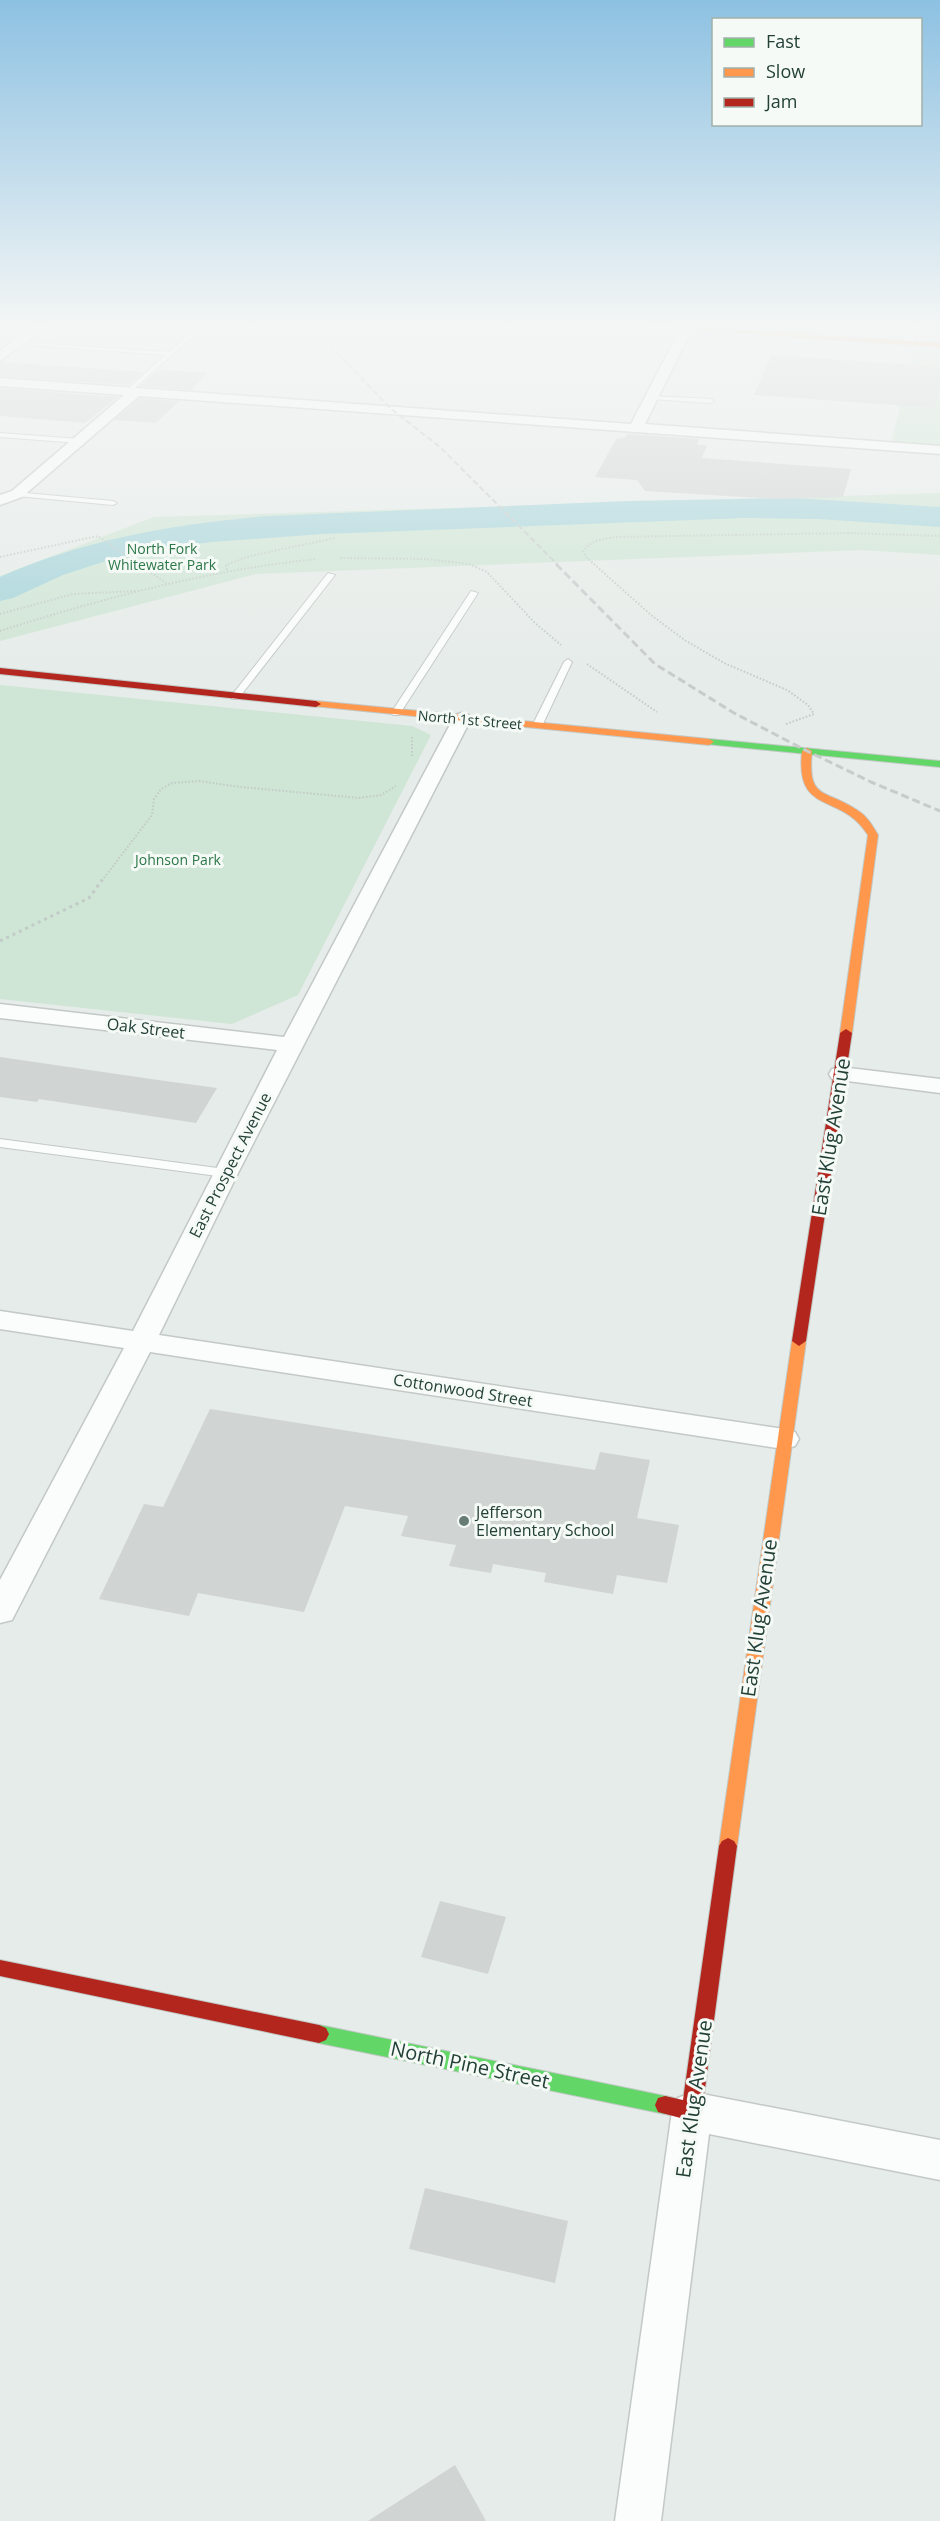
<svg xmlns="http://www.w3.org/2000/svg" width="940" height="2521" font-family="'Open Sans',sans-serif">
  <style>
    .green { fill: #cfe5d5 }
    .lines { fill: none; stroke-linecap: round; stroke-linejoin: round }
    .river { fill: #a6d4da; fill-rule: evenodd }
    .building { fill: #d0d5d3 }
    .lane-casing { stroke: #c3c9c6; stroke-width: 2 }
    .street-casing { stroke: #c3c9c6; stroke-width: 3 }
    .fast-casing { stroke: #c2c9c6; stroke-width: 2 }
    .slow-casing { stroke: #c2c9c6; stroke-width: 2 }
    .jam-casing { stroke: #c2c9c6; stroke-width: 2 }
    .path-far1 { stroke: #c2cbc7; stroke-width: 2; stroke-dasharray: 1.5 2; stroke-linecap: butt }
    .path { stroke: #c2cbc7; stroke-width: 3; stroke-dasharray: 3 4; stroke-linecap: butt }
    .lane { fill: #fbfcfc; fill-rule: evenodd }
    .street { fill: #fbfcfc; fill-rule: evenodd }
    .fast { fill: #63d668; fill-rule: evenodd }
    .slow { fill: #ff974d; fill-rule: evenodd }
    .jam { fill: #b3261e; fill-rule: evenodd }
    .rail-far1 { stroke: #c7ccca; stroke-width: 2; stroke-dasharray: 6 3; stroke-linecap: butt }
    .rail { stroke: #c7ccca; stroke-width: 3; stroke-dasharray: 8 4; stroke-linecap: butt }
    .poi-dot { fill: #677c75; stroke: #f5faf7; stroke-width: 2 }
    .labels { text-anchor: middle; stroke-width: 6; stroke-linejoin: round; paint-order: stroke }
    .far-park-label { font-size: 14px; fill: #2c7748; stroke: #f5faf7 }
    .far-street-label { font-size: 14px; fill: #234037; stroke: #f5faf7 }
    .street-label { font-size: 16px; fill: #234037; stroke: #f5faf7 }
    .poi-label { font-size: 16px; fill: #234037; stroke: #f5faf7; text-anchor: start }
    .near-street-label { font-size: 20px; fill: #234037; stroke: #f5faf7 }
  </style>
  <rect width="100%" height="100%" fill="#e6ece9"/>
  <g class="green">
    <polygon points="914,349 940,350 940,447 891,444"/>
    <polygon points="940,493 940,555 862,550 256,574 0,641 0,576 154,517"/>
    <polygon points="0,685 412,726 431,735 298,995 232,1024 0,999"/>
  </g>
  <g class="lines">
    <path class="river" d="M793,498L940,507V527L818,519L744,518L323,534L212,542L157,549L112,559L63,575L13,598L0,601V577C86,539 175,524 268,516L628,501Z"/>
  </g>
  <g class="building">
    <polygon points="771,355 940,367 940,387 935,408 754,395"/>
    <polygon points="2,362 144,372 129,385 0,376 0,363"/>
    <polygon points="164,370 207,373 191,390 140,386 156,372"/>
    <polygon points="0,388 118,397 85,423 0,416"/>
    <polygon points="140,398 179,401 156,423 114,420"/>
    <polygon points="627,434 699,439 697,445 707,445 702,458 851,469 843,497 776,499 645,491 637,480 595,477 616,439 626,437"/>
    <polygon points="0,1057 158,1080 217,1088 196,1123 39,1099 37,1102 0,1097"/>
    <polygon points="210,1409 595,1470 600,1452 650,1460 637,1518 679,1525 667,1583 617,1575 613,1594 544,1582 546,1573 493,1564 491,1573 449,1566 456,1545 401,1536 408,1516 345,1506 304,1612 198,1593 189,1616 99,1599 144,1504 163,1507"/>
    <polygon points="440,1901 506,1917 488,1974 421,1957"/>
    <polygon points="425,2188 568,2221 555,2283 409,2249"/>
    <polygon points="455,2465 486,2521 368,2521"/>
  </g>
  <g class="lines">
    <g class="lane-casing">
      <g id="lane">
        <polygon points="199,325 206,325 129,393 127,390 165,355 14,344 17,342 169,352"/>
        <polygon points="649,396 711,399 714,401 711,403 651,399"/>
        <polygon points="0,433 79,439 83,441 79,443 0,437"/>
        <polygon points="14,492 113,501 117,503 113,505 17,496 14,496"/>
        <polygon points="328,573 335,575 238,699 232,699 232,695"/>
        <polygon points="471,591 478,593 399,715 393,715 391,713"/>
        <polygon points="568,659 572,662 542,726 534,728 532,726 564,662"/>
        <polygon points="0,1139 225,1169 231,1173 225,1177 0,1147"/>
      </g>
    </g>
    <g class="street-casing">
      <g id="street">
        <polygon points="34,325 48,325 0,361 0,351"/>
        <polygon points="686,325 692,329 645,424 940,446 940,454 139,396 22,497 0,505 0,495 12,491 124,395 0,386 0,378 631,424 680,329"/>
        <polygon points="907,325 919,325 914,343 908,347 902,343"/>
        <polygon points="462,713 469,715 471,719 238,1173 159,1335 784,1429 795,1432 799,1439 795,1446 784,1449 150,1352 12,1620 0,1623 0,1580 124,1348 0,1329 0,1311 133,1331 277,1050 0,1018 0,1004 284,1037 453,719 455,715"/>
        <polygon points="841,1067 940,1079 940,1093 832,1079 829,1074 832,1069"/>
        <polygon points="692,2092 940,2140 940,2180 709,2134 661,2521 615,2521 672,2111 678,2098"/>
      </g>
    </g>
    <g class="fast-casing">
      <g id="fast">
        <polygon points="709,739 940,761 940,767 706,744 706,740"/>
        <polygon points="319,2025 665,2096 672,2098 675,2105 672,2112 665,2114 319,2043 312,2040 309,2034 312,2028"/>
      </g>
    </g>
    <g class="slow-casing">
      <g id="slow">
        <polygon points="622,325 657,325 940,343 940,347"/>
        <polygon points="316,701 709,739 714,742 709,745 313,706 313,702"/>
        <path d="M807,748L812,751C807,801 824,788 857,810C867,816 872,825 878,835L852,1033L846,1037L840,1033L868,835C841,791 795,817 802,751Z"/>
        <polygon points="799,1336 806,1341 737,1846 734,1851 728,1854 722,1851 719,1846 792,1341"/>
      </g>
    </g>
    <g class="jam-casing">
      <g id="jam">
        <polygon points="0,668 316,701 321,704 316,707 0,674"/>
        <polygon points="846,1029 852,1033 806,1341 799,1346 792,1341 840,1033"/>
        <polygon points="728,1838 734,1841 737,1846 702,2111 699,2118 692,2121 658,2112 655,2105 658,2098 665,2096 683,2100 719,1846 722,1841"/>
        <polygon points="0,1960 319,2025 326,2028 329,2034 326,2040 319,2043 0,1976"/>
      </g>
    </g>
    <g class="path-far1">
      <polyline points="0,557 98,536 166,583"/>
      <polyline points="340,558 425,559 469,564 487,572 535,623 561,645"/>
      <polyline points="227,570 226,565 250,556 335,538"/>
      <polyline points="0,614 73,594 136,591"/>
      <path d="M0,631C104,598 208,570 317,559"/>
      <polyline points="587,664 657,712"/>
      <path d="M786,724L814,714L808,705L787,690L724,663L686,641L651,615L586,557L583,551C591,540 603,539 615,537L847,533L940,536"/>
      <polyline points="412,737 412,756"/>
      <polyline points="104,878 152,815 154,799 161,789 172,783 199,781 241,787 359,798 381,795 396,786"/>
    </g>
    <polyline class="path" points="0,941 89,898 105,876"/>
    <use href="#lane" class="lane"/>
    <use href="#street" class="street"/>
    <use href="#fast" class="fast"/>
    <use href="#slow" class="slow"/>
    <use href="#jam" class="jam"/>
    <polyline class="rail-far1" points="311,325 391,409 440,447 558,565"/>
    <polyline class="rail" points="556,564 655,664 734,713 807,751 871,782 940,811"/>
  </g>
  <linearGradient id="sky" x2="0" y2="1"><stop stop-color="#8dc1e2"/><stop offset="0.48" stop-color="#f4f6f5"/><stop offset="1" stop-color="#f4f6f5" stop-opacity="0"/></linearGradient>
  <rect width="940" height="678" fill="url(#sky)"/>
  <circle class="poi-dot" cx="464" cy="1521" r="6"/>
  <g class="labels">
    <g class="far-park-label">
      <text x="162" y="554">North Fork<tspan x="162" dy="16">Whitewater Park</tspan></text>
      <text x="178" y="865">Johnson Park</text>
    </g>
    <g class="far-street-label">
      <text transform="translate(470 720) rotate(5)" y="5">North 1st Street</text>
    </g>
    <g class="street-label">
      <text transform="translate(146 1028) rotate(7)" y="6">Oak Street</text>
      <text transform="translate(230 1165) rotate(-63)" y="6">East Prospect Avenue</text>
      <text transform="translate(463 1390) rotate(9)" y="6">Cottonwood Street</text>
    </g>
    <g class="poi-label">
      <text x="476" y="1518">Jefferson<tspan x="476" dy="18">Elementary School</tspan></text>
    </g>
    <g class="near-street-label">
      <text transform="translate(831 1137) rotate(-81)" y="7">East Klug Avenue</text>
      <text transform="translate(759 1618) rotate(-82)" y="7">East Klug Avenue</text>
      <text transform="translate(470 2065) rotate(12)" y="7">North Pine Street</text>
      <text transform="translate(694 2099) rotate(-82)" y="7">East Klug Avenue</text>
    </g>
  </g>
  <rect x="712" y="18" width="210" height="108" fill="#f5faf7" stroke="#a1b0aa" stroke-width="1.5"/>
  <rect x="724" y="38" width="30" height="9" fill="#63d668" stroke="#a1b0aa" stroke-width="1.5"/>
  <text x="766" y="48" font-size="18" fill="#234037">Fast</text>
  <rect x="724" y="68" width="30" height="9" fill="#ff974d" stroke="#a1b0aa" stroke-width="1.5"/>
  <text x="766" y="78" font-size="18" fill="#234037">Slow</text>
  <rect x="724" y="98" width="30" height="9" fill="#b3261e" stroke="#a1b0aa" stroke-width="1.5"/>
  <text x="766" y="108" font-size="18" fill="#234037">Jam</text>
</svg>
